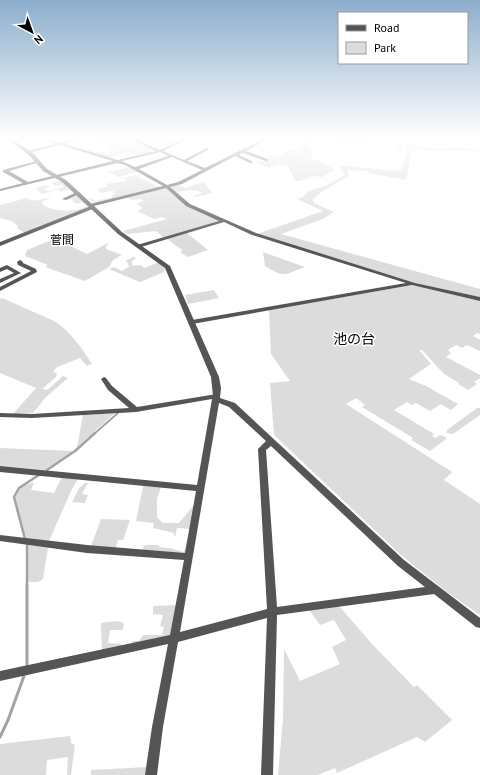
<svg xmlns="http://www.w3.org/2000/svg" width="480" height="775" font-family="'PT Sans','Noto Sans JP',sans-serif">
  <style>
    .green { fill: #dcdcdc }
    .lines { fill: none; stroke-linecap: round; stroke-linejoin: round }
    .stream-far3 { stroke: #a3a3a3; stroke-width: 1 }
    .stream-far2 { stroke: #a3a3a3; stroke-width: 2 }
    .stream-far1 { stroke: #a3a3a3; stroke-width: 2.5 }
    .stream { stroke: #a3a3a3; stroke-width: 3 }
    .minor { fill: #555; fill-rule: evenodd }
    .tertiary { fill: #555; fill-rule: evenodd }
    .labels { text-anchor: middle; stroke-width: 3; stroke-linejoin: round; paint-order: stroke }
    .far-quarter-label { font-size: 12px; fill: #000; stroke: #fff }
    .quarter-label { font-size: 14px; fill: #000; stroke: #fff }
  </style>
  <rect width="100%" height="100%" fill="#fff"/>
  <g class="green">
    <path d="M90,138H128L157,150L138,156L128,152L110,158L94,153C101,151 107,152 114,149L108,147L110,145Z"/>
    <polygon points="131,138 170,138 175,143 168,146 158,142 141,142"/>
    <polygon points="339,140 352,141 352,143 365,142 392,146 404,145 403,150 397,150 397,147 366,144 338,144"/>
    <polygon points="307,142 310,142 308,149 312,151 311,159 322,162 335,170 322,177 313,176 300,181 295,181 288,166 277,165 269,168 257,163 266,160 269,161 266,155 281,156 288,149 297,150"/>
    <polygon points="408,144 434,148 464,147 480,149 480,153 467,151 412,151 406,180 368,173 369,171 346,170 349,175 317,195 313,200 314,203 334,212 323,219 281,234 480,289 480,297 415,283 257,234 323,211 297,199 303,197 309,191 325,186 344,176 345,174 341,170 339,165 395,171 402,169"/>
    <polygon points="129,167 138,172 118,177 112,173 105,173"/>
    <path d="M135,175L158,187H165C184,205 195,211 219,221L164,238L156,231L127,234L123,231L167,219L162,217L154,219L137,211L143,208L136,204L144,201L140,199L132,200L123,196L95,203L87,198L94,199L93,200L95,201L113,197L112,195L115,194L113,191L119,189L101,193L98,189L107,186L106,184L126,181L124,178Z"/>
    <polygon points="61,181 70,189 60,192 60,189 42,194 35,188 46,185 50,187 45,188 48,191 64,187 62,185 55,186 51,183"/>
    <polygon points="204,182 212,193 195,197 194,196 202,193 197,190 174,192 170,187 178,185 185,188"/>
    <path d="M77,195L89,207L25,233L17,228L18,226L12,221L0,218V205L27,198C34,204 43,197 51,198L43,201L42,204C55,213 74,212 88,206L81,202L77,204L72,201L74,200L71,199L68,200L67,199Z"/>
    <polygon points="187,233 208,250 188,257 181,253 182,250 167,239"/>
    <polygon points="66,234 72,242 68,245 87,254 110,242 106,246 106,249 122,255 113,260 109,267 85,281 45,267 48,265 25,256 27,250"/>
    <path d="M263,252L305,267C284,275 284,278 265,266Z"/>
    <polygon points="134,257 136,258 131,262 133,263 131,264 133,265 132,266 141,265 144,268 159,262 165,269 164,272 140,282 109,269 114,267 122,271 130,266 127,264 129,263 125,261"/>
    <polygon points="413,285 480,301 480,334 477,333 473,336 480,340 480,351 467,345 462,348 456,345 448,350 451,353 446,357 480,375 480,378 474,382 477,384 468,390 458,384 459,383 444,374 422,350 419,350 431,364 409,379 426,386 458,404 451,410 441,404 430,411 416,403 412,405 407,402 394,410 434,434 432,436 436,438 440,435 446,437 446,439 430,451 411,440 413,438 362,407 365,405 356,398 346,404 452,472 444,480 480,504 480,615 447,592 401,555 274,435 270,383 290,381 271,354 269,310"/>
    <polygon points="214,290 219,298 188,304 185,295"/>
    <path d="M2,298L54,321C71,332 81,347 92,364L87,366L80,358L57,367L53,372L57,373L56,377L42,389L47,390L63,376L68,378L46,397L33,413L13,414L36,388L0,373V299Z"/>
    <polygon points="477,408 480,408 480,415 453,434 447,433 447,430"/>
    <polygon points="115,413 77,447 83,415"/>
    <polygon points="0,448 73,451 45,470 0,466"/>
    <path d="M62,477L78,479L72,489L49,541L27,539C22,524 7,500 22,487C25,485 30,483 34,482L31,490L54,493Z"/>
    <polygon points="85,483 88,483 82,494 88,495 85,503 72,502 79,488"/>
    <polygon points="143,486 161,487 157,499 157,517 163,523 179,523 193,506 195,507 187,555 143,552 143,548 145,545 159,545 159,547 170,548 184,552 190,529 177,528 175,537 174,536 174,533 153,528 154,523 136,521"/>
    <polygon points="101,519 130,520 123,540 118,540 116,548 91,546"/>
    <polygon points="26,545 48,547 43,579 38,582 26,582"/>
    <polygon points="177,605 171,636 132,644 132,641 139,641 143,635 162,635 164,627 160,626 163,615 153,614 153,606"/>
    <polygon points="339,606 372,644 414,687 417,685 452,720 425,742 417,737 337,773 335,768 318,775 278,775 283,719 284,649 300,681 340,664 332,647 346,640 334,620 320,625 309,610"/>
    <polygon points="117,621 124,623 123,630 110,630 108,643 122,644 121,646 102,650 101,623"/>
    <polygon points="70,736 71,743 75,745 71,775 67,775 68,757 47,760 46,775 0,775 0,744"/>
    <polygon points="148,767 147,775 91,775 91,770"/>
  </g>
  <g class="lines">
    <polyline class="stream-far3" points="308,140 322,141 333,138 362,138"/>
    <polyline class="stream-far2" points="94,434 118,413"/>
    <g class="stream-far1">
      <polyline points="47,470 75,451 95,433"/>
      <polyline points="25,539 14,497 19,488 39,475"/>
      <polyline points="27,544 27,586"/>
    </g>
    <g class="stream">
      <polyline points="27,585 27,666"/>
      <polyline points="0,737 8,720 24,676"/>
    </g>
    <g class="minor">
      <path d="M40,138C47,138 55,143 62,142C70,141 76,138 84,138L65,144L118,160L156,151L127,138H132L160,150L185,138H190L163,151L184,160L206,148H208V150L187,161L205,168L265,138H270L246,151L268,159V161H266L243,153L239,155L252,161V163H250L235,156L182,184L170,187L190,204L256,233L415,283L480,297V301L412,285L192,324L190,323L189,322L192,320L406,283L252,235L224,222L141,247H137V245L219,221L186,206L166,188L94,206L95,207V208L0,246V242L91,206L90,205V204L163,186L125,165L117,163L0,191V189L23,183L3,172V170L37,161L40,162L9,171L28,182L113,161L60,145L27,153V151L56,144ZM160,152L168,156L135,167L122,161ZM172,157L202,170L178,182L167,185L139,169Z"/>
      <polygon points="77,192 81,193 66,200 62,199"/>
      <polygon points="20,260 22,261 23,263 36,269 37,272 0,291 0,287 31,271 18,265 17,262"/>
      <polygon points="7,265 21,273 0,283 0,279 14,273 7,269 0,272 0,268"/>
      <path d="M104,377L106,378L112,386L137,407L217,394H220V398L235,403L404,560L480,618V628L476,627L434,594L277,615L273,775H261L267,618L178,642L163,727L157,775H145L152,727L168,644L0,681V671L170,635L184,560L87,553L0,541V535L87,545L185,553L196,491L0,472V466L197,485L212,399L136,412L32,418L0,417V413L32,414L129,408L108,390L101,379ZM219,403L229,407L266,441L258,449L267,609L180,632ZM271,446L398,566L425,587L277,607L266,450Z"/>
    </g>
    <polygon class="tertiary" points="5,138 10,138 33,153 47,169 66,180 122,232 170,266 219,377 221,388 220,398 214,398 213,396 211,377 165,268 118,234 62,182 43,171 29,155"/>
  </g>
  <linearGradient id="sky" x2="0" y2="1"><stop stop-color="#8cadcc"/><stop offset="0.56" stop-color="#fff"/><stop offset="1" stop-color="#fff" stop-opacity="0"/></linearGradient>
  <rect width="480" height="246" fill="url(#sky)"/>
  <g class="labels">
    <g class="far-quarter-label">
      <text x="62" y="244">菅間</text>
    </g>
    <g class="quarter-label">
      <text x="354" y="344">池の台</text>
    </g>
  </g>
  <rect x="338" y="12" width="130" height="52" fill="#ffffff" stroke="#999999"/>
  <rect x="346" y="25" width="20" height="6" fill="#555555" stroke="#999999"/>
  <text x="374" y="32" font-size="12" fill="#000000">Road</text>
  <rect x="346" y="42" width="20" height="12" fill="#dcdcdc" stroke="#999999"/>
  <text x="374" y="52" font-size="12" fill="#000000">Park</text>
  <g transform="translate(32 32) rotate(139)" stroke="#ffffff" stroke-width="3" paint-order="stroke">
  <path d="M0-3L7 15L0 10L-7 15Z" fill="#000000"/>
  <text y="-6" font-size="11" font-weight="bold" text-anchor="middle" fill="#000000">N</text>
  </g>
</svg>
